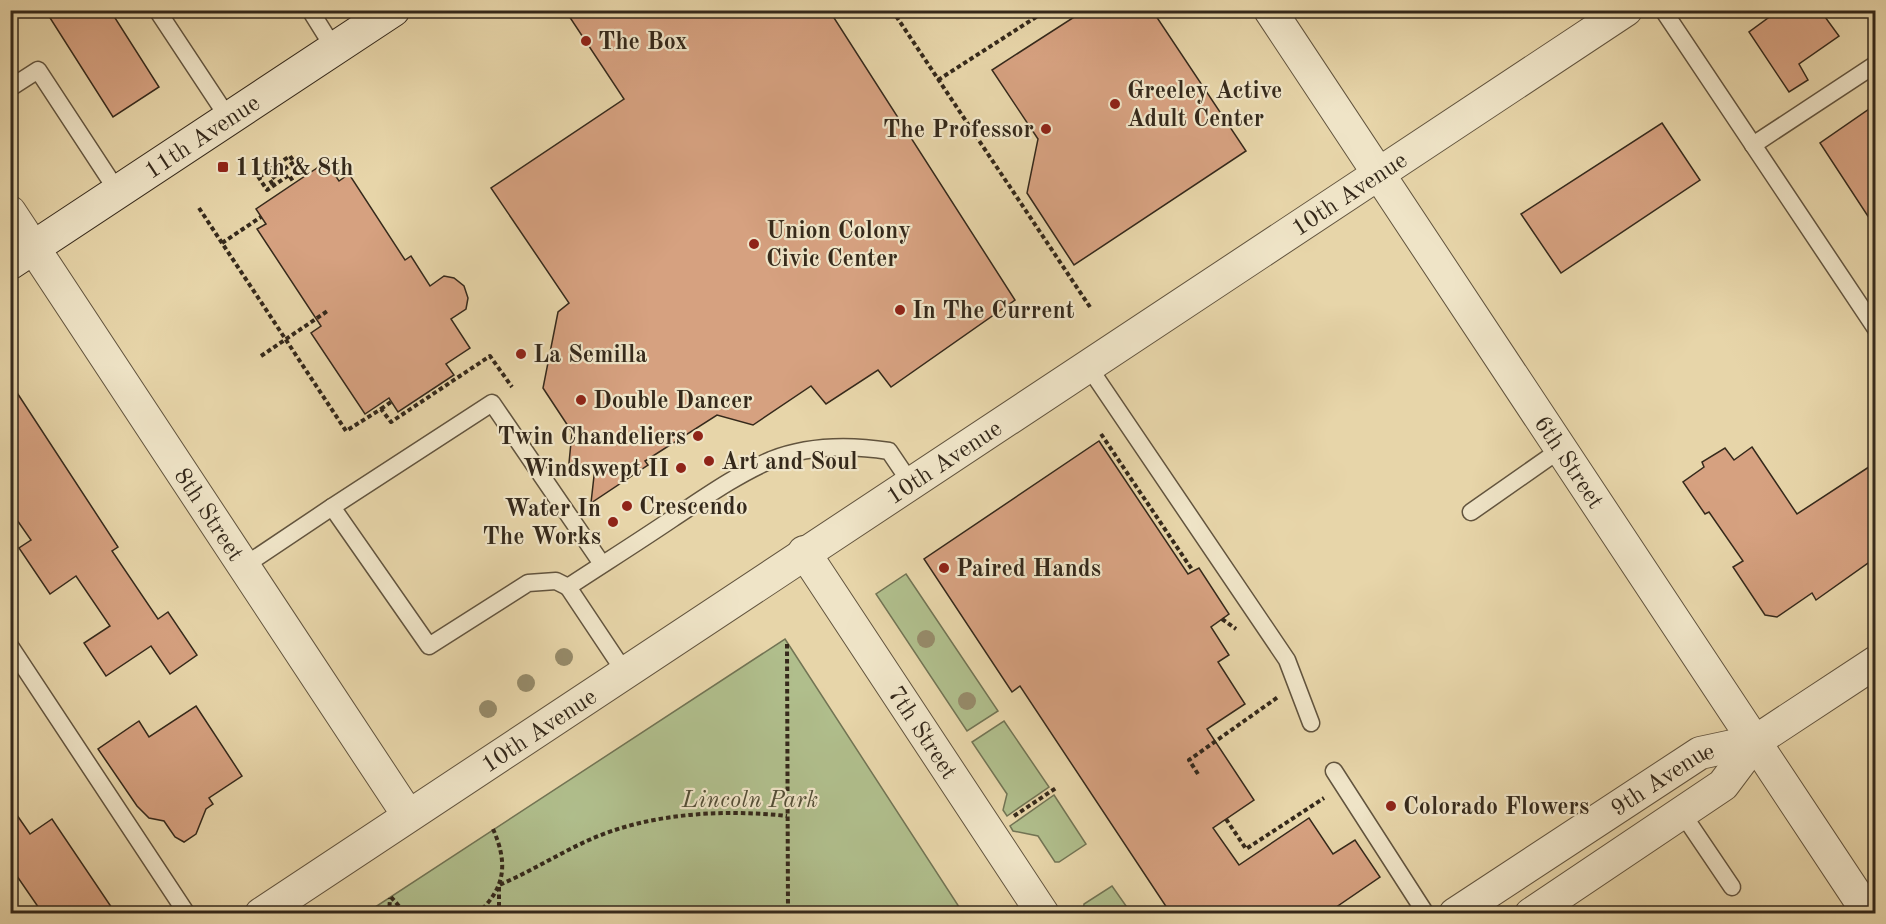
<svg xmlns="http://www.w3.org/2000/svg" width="1886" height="924" font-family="'Old Standard TT',serif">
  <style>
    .green { fill: #b0be8c; stroke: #727454; stroke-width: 1.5 }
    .building { fill: #d6a180; stroke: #35291b; stroke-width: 1.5 }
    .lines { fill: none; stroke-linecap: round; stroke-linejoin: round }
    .service-casing { stroke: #62543e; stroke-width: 19 }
    .minor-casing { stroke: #62543e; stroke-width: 34 }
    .secondary-casing { stroke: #35291b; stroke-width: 35 }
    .path { stroke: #35291b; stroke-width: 4; stroke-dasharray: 4.5 3; stroke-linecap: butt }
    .service { stroke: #efe4c7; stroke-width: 16 }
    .minor { stroke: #efe4c7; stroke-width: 32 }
    .secondary { stroke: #efe4c7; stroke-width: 33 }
    .tree { fill: #968b6a }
    .poi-dot { fill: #8f2418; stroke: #efe4c7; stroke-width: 2 }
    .labels { text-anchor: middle; stroke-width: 4.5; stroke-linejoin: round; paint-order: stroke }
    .poi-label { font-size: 24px; font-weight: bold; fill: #35291b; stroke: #efe4c7; text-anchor: start }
    .street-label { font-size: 24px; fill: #35291b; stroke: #efe4c7 }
    .park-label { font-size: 24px; font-style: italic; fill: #544e37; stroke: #efe4c7 }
  </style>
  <rect width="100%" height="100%" fill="#e7d5a9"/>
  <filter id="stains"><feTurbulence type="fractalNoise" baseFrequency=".00333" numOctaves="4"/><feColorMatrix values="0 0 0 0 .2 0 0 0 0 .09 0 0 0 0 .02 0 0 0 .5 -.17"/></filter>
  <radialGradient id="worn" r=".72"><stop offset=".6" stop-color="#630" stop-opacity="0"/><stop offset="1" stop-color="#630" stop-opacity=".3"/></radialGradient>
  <g class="green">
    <polygon points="906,574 998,711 967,731 876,594"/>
    <polygon points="785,639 963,913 366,913"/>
    <polygon points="1004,721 1049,787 1007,816 1003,810 1007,794 972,742"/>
    <polygon points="1054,795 1086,844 1059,862 1055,862 1038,836 1013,831 1010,826"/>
    <polygon points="1112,886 1131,913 1083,913 1084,904"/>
  </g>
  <g class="building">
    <polygon points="45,10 110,10 159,87 113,117"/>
    <polygon points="565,10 829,10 1015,300 891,387 878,370 826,404 811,386 753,425 717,415 645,461 648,465 591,503 595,467 569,463 572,432 543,388 558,312 569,303 491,188 624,99"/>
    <polygon points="1085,10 1152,10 1246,151 1074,265 1027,193 1038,139 992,70"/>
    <polygon points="1779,10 1820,10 1839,36 1799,64 1808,80 1789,92 1749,32"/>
    <polygon points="1875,105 1875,227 1820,143"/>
    <polygon points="1662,123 1700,180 1561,273 1521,214"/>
    <polygon points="326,162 339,181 349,174 405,260 411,256 430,286 444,276 454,278 464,286 468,298 466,309 451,319 470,348 446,364 454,375 398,412 389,398 365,414 311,333 321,326 257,229 266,224 256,209"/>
    <polygon points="10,382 118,547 112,551 158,619 168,612 197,655 170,674 151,646 106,676 84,643 110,626 76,576 50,594 19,548 31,540 10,510"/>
    <polygon points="1099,441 1188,574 1199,568 1229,614 1211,627 1229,655 1218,662 1245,704 1207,729 1254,800 1213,828 1239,865 1309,818 1333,854 1355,840 1380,877 1326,914 1171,914 1020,686 1012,692 924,559"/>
    <polygon points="1752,447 1797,514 1875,463 1875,558 1816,600 1812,593 1777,617 1765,615 1733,567 1743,561 1709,512 1705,514 1683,482 1704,467 1702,462 1725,448 1734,460"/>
    <polygon points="196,706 242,776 209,798 213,804 206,809 196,834 184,842 175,837 164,821 149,818 137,806 98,749 139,721 149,737"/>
    <polygon points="10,805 30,834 52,819 116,914 43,914 10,866"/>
  </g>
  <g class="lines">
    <g class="service-casing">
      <g id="service">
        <polyline points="157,10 229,119"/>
        <polyline points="310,10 335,50"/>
        <polyline points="1663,10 1876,329"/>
        <polyline points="10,88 38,70 118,192"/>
        <polyline points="1753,145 1876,64"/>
        <polyline points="1088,366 1287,660 1311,723"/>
        <polyline points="1471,512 1561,449"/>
        <polyline points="244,566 332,507"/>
        <polyline points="568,587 556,581 528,583 429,646 332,507 492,403 602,564"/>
        <polyline points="10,646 187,914"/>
        <path d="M624,671L568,587C603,564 638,542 672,519C704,498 736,475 771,460C809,445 850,445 889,451L910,482"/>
        <polyline points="1334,771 1426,914"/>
        <polyline points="1682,813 1732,887"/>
      </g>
    </g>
    <g class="minor-casing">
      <g id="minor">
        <path id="s1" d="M1270,10L1869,914"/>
        <path id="s2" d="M10,212L408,815"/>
        <path id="s3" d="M804,552L1043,914"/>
        <path id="s4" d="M261,914L1626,10"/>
        <path id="s5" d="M1455,914L1700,753L1756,741"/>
        <polyline points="1531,914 1723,785 1756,741 1876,662"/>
      </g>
    </g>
    <g class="secondary-casing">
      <g id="secondary">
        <path id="s6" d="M10,263L393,10"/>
      </g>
    </g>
    <g class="path">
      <polyline points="892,10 1090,307"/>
      <polyline points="938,80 1047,10"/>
      <polyline points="254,170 267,190 289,175 294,183"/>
      <polyline points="259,177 290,156 294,162 270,180 273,185"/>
      <polyline points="199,208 346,431 381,409 391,422 490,356 512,387"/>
      <polyline points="222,243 261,217"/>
      <polyline points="261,356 329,310"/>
      <polyline points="381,409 391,402"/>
      <polyline points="1101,434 1193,571"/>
      <polyline points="1222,619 1236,629"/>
      <polyline points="787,644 788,914"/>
      <polyline points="1198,774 1189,760 1278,697"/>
      <polyline points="1014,816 1056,788"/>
      <polyline points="1226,819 1246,849 1324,798"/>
      <polyline points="391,897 406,914"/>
      <polyline points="389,914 390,898"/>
      <path d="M477,914C506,888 508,863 493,829"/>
      <path d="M499,914V885C530,872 558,854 589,840C649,813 723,809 787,816"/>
    </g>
    <use href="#service" class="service"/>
    <use href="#minor" class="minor"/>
    <use href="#secondary" class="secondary"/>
  </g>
  <g class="tree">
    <circle cx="926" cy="639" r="9"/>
    <circle cx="564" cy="657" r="9"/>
    <circle cx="526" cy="683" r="9"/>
    <circle cx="967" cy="701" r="9"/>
    <circle cx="488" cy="709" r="9"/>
  </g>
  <g class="poi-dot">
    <circle cx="586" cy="41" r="6"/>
    <circle cx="1115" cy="104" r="6"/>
    <circle cx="1046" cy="129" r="6"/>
    <rect x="217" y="161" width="12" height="12" rx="3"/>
    <circle cx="754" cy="244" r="6"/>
    <circle cx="900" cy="310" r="6"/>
    <circle cx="521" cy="354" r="6"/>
    <circle cx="581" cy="400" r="6"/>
    <circle cx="698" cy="436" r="6"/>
    <circle cx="709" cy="461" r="6"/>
    <circle cx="681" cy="468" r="6"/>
    <circle cx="627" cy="506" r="6"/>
    <circle cx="613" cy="522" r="6"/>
    <circle cx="944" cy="568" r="6"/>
    <circle cx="1391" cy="806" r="6"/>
  </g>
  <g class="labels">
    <g class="poi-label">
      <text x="598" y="49">The Box</text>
      <text x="1127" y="98">Greeley Active<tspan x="1127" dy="28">Adult Center</tspan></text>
      <text x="1034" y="137" text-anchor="end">The Professor</text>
      <text x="235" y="175">11th &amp; 8th</text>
      <text x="766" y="238">Union Colony<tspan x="766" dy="28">Civic Center</tspan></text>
      <text x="912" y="318">In The Current</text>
      <text x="533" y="362">La Semilla</text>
      <text x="593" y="408">Double Dancer</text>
      <text x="686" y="444" text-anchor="end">Twin Chandeliers</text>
      <text x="721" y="469">Art and Soul</text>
      <text x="669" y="476" text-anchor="end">Windswept II</text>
      <text x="639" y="514">Crescendo</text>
      <text x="601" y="516" text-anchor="end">Water In<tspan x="601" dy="28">The Works</tspan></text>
      <text x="956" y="576">Paired Hands</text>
      <text x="1403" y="814">Colorado Flowers</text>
    </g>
    <g class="street-label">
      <text dy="8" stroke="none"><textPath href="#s6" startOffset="230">11th Avenue</textPath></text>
      <text dy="8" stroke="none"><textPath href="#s4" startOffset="1305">10th Avenue</textPath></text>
      <text dy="8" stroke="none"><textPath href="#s4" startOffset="819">10th Avenue</textPath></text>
      <text dy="8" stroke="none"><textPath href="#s1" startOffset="542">6th Street</textPath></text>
      <text dy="8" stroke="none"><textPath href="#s2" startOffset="362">8th Street</textPath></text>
      <text dy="8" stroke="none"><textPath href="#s4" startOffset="333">10th Avenue</textPath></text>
      <text dy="8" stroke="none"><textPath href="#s3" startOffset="216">7th Street</textPath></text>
      <text dy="8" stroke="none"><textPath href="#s5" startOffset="248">9th Avenue</textPath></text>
    </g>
    <g class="park-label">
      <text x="750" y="807">Lincoln Park</text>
    </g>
  </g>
  <rect width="1886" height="924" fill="none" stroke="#e7d5a9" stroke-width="36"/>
  <rect x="12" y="12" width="1862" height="900" fill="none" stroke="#35291b" stroke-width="3"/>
  <rect x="18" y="18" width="1850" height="888" fill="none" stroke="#35291b" stroke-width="1.5"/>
  <rect width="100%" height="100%" filter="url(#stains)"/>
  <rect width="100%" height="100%" fill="url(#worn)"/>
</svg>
